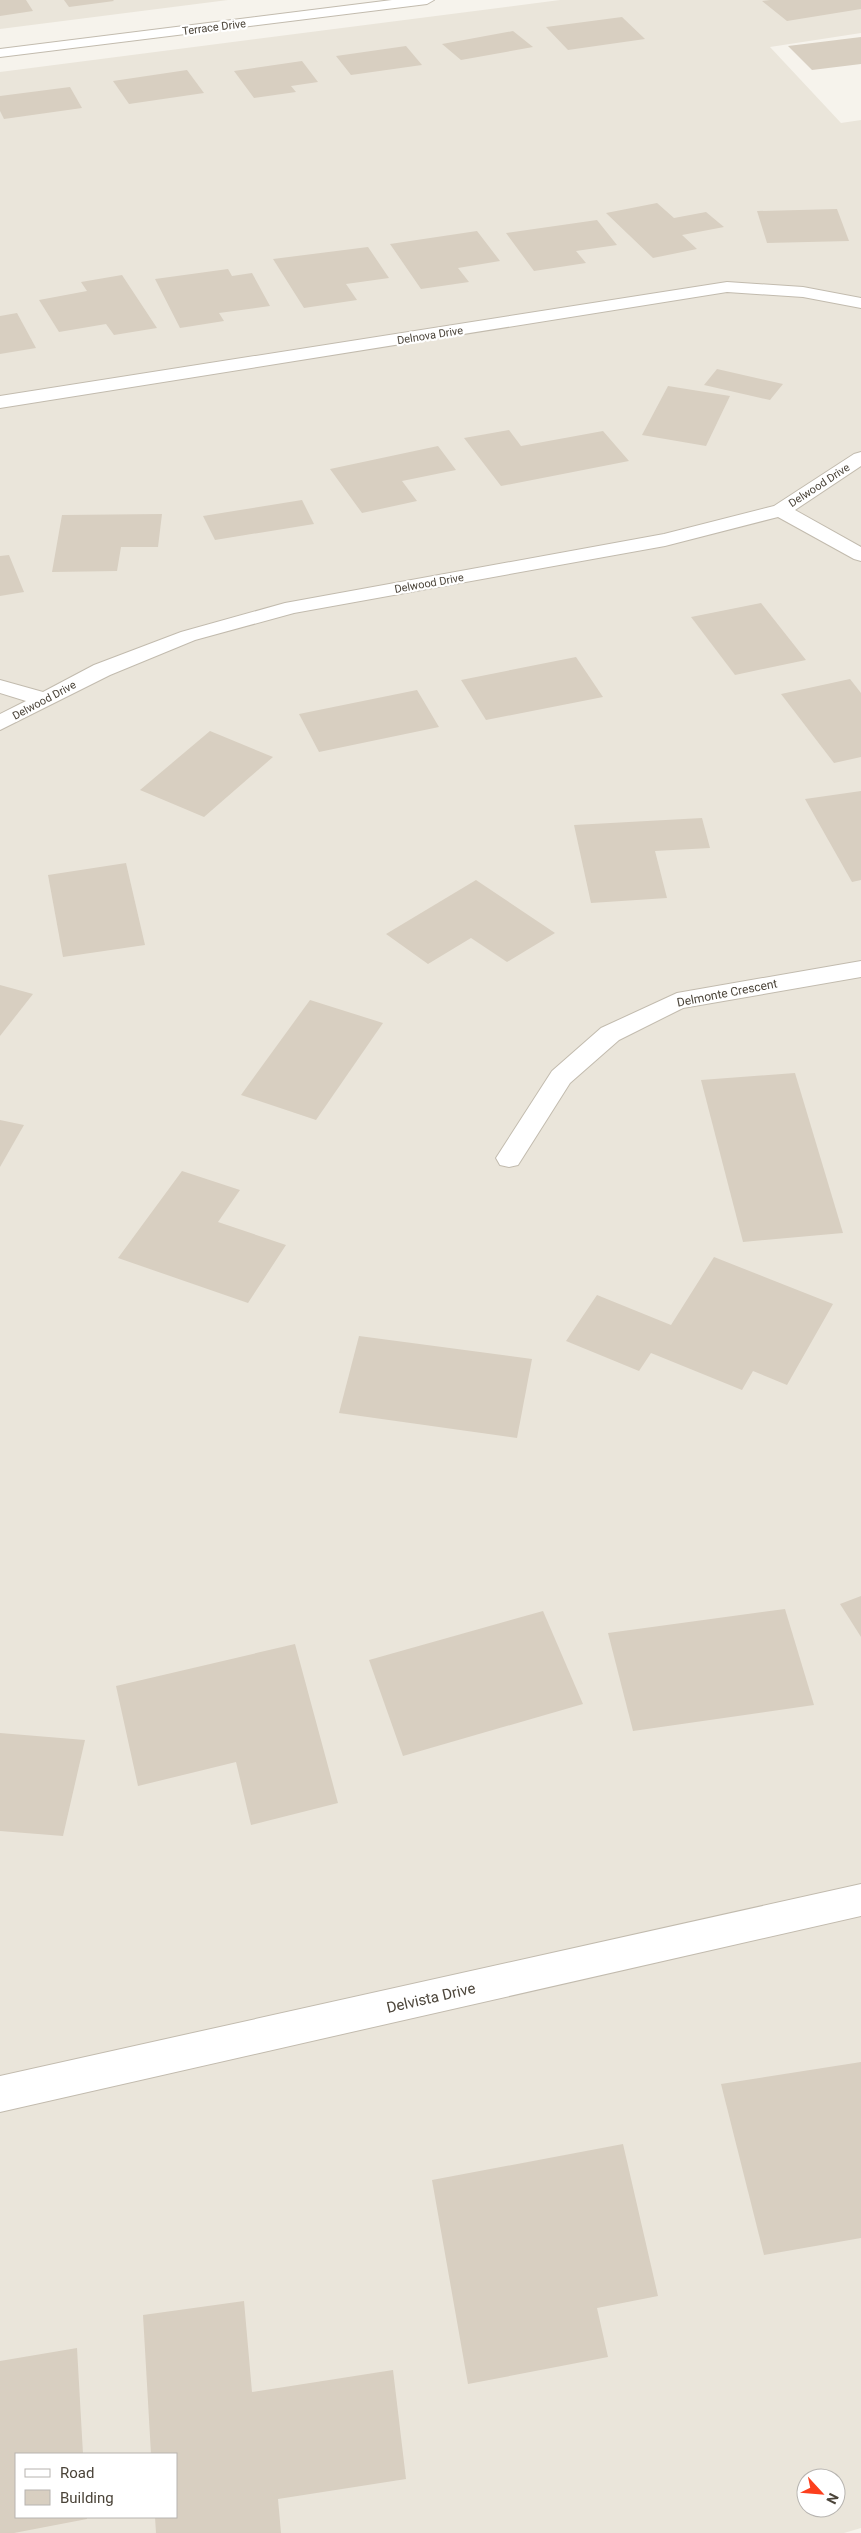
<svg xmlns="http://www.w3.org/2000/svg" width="861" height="2533" font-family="Roboto,sans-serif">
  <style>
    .residential { fill: #eae5da; fill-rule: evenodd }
    .building { fill: #d8cfc1 }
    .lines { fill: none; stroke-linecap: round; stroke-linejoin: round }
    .street-casing { stroke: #c2bbae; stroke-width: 2 }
    .street { fill: #fff; fill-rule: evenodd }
    .labels { text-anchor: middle; stroke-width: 4.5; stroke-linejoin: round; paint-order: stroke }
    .far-street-label { font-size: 11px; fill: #4b4439; stroke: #fff }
    .street-label { font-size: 12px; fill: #4b4439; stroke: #fff }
    .near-street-label { font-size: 15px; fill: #4b4439; stroke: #fff }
  </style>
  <rect width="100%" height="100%" fill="#f6f3ec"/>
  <g class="residential">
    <polygon points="0,0 228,0 0,29"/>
    <path d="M560,0H861V33L770,47L841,123L861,120V2528L844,2533H0V72ZM16,2454H176V2517H16ZM806,2478H836V2508H806Z"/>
  </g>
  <g class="building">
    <polygon points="0,0 26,0 33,11 0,16"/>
    <polygon points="64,0 113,0 114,1 69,7"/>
    <polygon points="770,0 861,0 861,9 787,21 762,1"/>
    <polygon points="622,17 645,39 568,50 546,27"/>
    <polygon points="513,31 533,47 461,60 442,44"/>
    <polygon points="861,37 861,64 812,70 788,46"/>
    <polygon points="406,46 422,65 351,75 336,56"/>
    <polygon points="302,61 318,82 291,86 296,92 254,98 234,71"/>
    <polygon points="187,70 204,93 129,104 113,81"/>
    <polygon points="70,87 82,108 4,119 0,111 0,96"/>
    <polygon points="657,203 674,218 706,212 724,227 682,235 697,249 653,258 606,213"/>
    <polygon points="837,209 849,241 767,243 757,211"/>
    <polygon points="597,220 617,245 576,251 586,263 534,271 506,233"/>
    <polygon points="477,231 500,261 458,268 469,282 421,289 390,244"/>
    <polygon points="368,247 389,278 346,284 357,300 304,308 273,259"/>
    <polygon points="228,269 232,276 252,273 270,306 219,313 224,321 180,328 155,279"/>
    <polygon points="122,275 157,328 114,335 106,324 59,332 39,300 87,291 81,282"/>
    <polygon points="17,313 36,348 0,354 0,316"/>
    <polygon points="717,369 783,384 770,400 704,385"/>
    <polygon points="668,386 730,396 706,446 642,435"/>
    <polygon points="509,430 521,446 603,431 629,461 501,486 464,438"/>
    <polygon points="438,446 456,470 402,481 417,501 362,513 330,469"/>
    <polygon points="302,500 314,524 215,540 203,516"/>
    <polygon points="162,514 158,547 121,547 117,571 52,572 62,515"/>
    <polygon points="9,555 24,592 0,596 0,556"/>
    <polygon points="761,603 806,660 735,675 691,617"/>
    <polygon points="576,657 603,697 486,720 461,680"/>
    <polygon points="850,679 861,693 861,757 834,763 781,694"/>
    <polygon points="417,690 439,727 319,752 299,714"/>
    <polygon points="210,731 273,757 204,817 140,790"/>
    <polygon points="861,791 861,880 852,882 805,799"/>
    <polygon points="702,818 710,848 655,851 667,898 591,903 574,825"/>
    <polygon points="126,863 145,945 63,957 48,875"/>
    <polygon points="476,880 555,933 507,962 471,938 428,964 386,934"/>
    <polygon points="0,985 33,994 0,1036"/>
    <polygon points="310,1000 383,1023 316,1120 241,1095"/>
    <polygon points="795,1073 843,1233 743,1242 701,1080"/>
    <polygon points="0,1120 24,1125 0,1167"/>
    <polygon points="182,1171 240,1190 218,1222 286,1245 248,1303 118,1258"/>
    <polygon points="714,1257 833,1304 787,1385 753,1371 742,1390 651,1353 639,1371 566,1341 597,1295 671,1325"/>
    <polygon points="359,1336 532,1359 517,1438 339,1413"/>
    <polygon points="861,1596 861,1637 840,1604"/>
    <polygon points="785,1609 814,1705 633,1731 608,1633"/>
    <polygon points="543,1611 583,1704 403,1756 369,1660"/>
    <polygon points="295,1644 338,1803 251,1825 236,1762 138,1786 116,1686"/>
    <polygon points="0,1733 85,1740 63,1836 0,1831"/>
    <polygon points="861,2062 861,2238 764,2255 721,2084"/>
    <polygon points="623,2144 658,2296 597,2308 608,2357 468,2384 432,2180"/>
    <polygon points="244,2301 252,2392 393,2370 406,2479 278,2499 281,2533 156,2533 155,2517 176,2517 176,2454 151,2454 143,2315"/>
    <polygon points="77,2348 83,2454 16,2454 16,2517 87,2517 87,2519 14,2533 0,2533 0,2361"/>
  </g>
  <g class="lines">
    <g class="street-casing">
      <g id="street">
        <polygon points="392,0 434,0 427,4 0,57 0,49"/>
        <polygon points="727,282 803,287 861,298 861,308 803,297 727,292 0,408 0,396"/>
        <polygon points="861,452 861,466 795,510 861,547 861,561 854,559 778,517 665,546 294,613 195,640 110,675 0,730 0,714 26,701 0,693 0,680 43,692 94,665 181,632 285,603 664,534 774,506 854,454"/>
        <polygon points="861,961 861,977 683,1008 619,1040 570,1083 518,1165 509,1167 500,1165 496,1158 552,1071 601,1028 677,993"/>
        <polygon points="861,1884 861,1916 0,2112 0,2076"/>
      </g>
    </g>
    <use href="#street" class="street"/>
  </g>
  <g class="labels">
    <g class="far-street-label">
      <text transform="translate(214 27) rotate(-7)" y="4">Terrace Drive</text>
      <text transform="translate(430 335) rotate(-9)" y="4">Delnova Drive</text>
      <text transform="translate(819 485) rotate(-33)" y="4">Delwood Drive</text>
      <text transform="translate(429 583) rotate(-10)" y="4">Delwood Drive</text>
      <text transform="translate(44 700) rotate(-28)" y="4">Delwood Drive</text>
    </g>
    <g class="street-label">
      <text transform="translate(727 993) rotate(-11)" y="4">Delmonte Crescent</text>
    </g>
    <g class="near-street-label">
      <text transform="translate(431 1998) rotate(-13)" y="5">Delvista Drive</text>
    </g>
  </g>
  <rect x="15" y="2453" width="162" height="65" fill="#ffffff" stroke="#b7b4b0"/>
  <rect x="25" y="2469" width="25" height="8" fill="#ffffff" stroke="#b7b4b0"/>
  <text x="60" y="2478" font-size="15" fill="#4b4439">Road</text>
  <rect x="25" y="2490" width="25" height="15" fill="#d8cfc1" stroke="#b7b4b0"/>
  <text x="60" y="2503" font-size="15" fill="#4b4439">Building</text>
  <g transform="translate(821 2493) rotate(116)"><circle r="24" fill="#ffffff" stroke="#b7b4b0"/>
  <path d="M0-4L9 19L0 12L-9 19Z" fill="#fc3f1d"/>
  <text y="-8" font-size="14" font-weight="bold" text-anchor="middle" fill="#4b4439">N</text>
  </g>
</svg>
